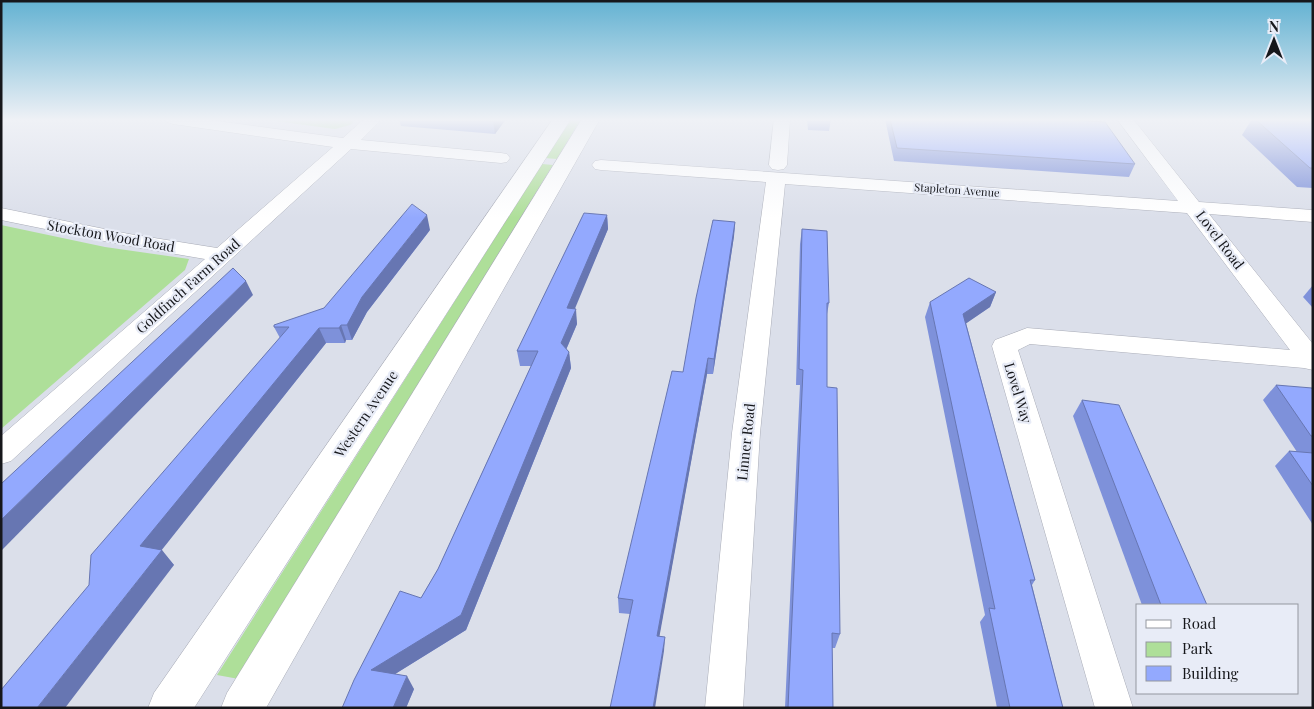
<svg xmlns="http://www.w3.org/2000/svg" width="1314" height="709" font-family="'Playfair Display',serif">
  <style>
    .green { fill: #aedf99 }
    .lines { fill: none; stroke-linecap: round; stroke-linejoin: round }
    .minor-casing { stroke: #a9acb7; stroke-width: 1 }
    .tertiary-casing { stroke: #a9acb7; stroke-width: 1 }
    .minor { fill: #fff; fill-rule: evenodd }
    .tertiary { fill: #fff; fill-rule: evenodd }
    .wall { fill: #7e91da }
    .shaded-wall { fill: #6776b2 }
    .building { fill: #93a9fe; stroke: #6776b2 }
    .labels { text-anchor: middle; stroke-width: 4.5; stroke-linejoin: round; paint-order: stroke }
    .far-street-label { font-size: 11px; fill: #16171b; stroke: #e8ecf7 }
    .street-label { font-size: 14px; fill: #16171b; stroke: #e8ecf7 }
  </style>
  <rect width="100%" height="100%" fill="#dbdfea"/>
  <g class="green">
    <polygon points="260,119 357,119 350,125 335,129"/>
    <polygon points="570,119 581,119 557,159 545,158"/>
    <polygon points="542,164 553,165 239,679 217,675"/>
    <polygon points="1,225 105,247 189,259 185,270 1,429"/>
  </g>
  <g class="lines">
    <g class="minor-casing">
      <g id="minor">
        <polygon points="165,119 202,119 343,138 364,119 382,119 361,140 501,153 507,154 510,158 507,162 501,163 351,149 11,461 1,464 1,436 205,259 129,246 1,220 1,208 129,234 217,248 333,147 173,124 167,122"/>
        <polygon points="774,119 790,119 787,165 784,169 778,170 772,169 769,165"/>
        <polygon points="1117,119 1133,119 1199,202 1313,210 1313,222 1209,214 1313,344 1313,370 1304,368 1030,344 1018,350 1133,708 1095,708 992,346 995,340 1027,328 1290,350 1187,213 785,184 760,433 743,708 705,708 732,433 766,182 601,170 595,169 592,165 595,161 601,160 1178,201"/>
      </g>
    </g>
    <g class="tertiary-casing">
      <g id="tertiary">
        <polygon points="553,119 571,119 194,708 148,708 154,693"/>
        <polygon points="582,119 600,119 266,708 221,708 227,693"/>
      </g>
    </g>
    <use href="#minor" class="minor"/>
    <use href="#tertiary" class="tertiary"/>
  </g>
  <g class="wall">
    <polygon points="399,119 506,119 495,134 401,126"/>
    <polygon points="807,119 831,119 829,131 808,130"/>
    <polygon points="885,119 1072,119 1135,164 1129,177 894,161"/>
    <polygon points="1252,119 1291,119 1313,120 1313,188 1297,187 1242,135"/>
    <polygon points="607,215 608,229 574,308 577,324 566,350 569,352 571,368 466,630 395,674 414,689 406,708 342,708 421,598 438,569 531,366 520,366 517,351"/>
    <polygon points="735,222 734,236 713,374 707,374 659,636 664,651 630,614 619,613 618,598 683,372"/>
    <polygon points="802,229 829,303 827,314 827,387 840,634 835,648 832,648 833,708 785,708 800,385 796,385 800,244"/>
    <polygon points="430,230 367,312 352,340 346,340 345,343 326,343 161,550 174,565 89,585 280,338 274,327 324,308"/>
    <polygon points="1313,285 1313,308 1303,297"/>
    <polygon points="996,292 990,307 966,323 1035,580 1032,585 1063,708 997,708 980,622 985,615 925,317 930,302"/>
    <polygon points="1276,385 1313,390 1313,525 1275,466 1289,451 1297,452 1263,400"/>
    <polygon points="1082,400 1207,605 1142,605 1073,416"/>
  </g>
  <g class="shaded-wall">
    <polygon points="494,119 506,119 495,134 493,121"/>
    <polygon points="427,215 430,230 367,312 352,340 347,325 362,297"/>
    <polygon points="607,215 608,229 569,323 567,308"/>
    <polygon points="735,222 734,236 713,374 714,359"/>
    <polygon points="246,281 253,295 1,551 1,520"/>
    <polygon points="996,292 990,307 958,329 963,314"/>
    <polygon points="576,309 577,324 562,359 561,343"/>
    <polygon points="341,325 346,340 345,343 339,328"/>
    <polygon points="319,328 326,343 153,561 140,546"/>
    <polygon points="569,352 571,368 466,630 379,684 371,670 461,615"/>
    <polygon points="708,358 707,374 657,650 657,636"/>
    <polygon points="162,550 174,565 65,708 37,708"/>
    <polygon points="665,637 664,651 655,708 653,708"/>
    <polygon points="407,676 414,689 406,708 393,708"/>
  </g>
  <g class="building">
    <polygon points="468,119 494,119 493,121"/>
    <polygon points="890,119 1072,119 1073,120 1105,122 1135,164 897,148"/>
    <polygon points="1255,119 1291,119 1313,120 1313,168 1310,168"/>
    <polygon points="412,204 427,215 362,297 347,325 341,325 339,328 319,328 140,546 162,550 37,708 1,708 1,690 89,585 91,555 289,327 274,327 274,325 324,308"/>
    <polygon points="584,213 607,215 567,308 576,309 561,343 569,352 461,615 371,670 407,676 393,708 342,708 354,680 400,591 421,598 438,569 538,351 517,351"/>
    <polygon points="713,220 735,222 714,359 708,358 657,636 665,637 653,708 610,708 633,600 618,598 672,371 683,372 696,298"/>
    <polygon points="802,229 827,231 829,303 827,303 827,387 837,388 840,634 832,633 833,708 788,708 803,370 799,369"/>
    <polygon points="233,268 246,281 1,520 1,484"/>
    <polygon points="969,278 996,292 963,314 1035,580 1030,580 1063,708 1010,708 989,608 995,609 930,302"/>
    <polygon points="1276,385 1312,388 1313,390 1313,436 1311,436"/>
    <polygon points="1082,400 1119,405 1207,605 1161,605"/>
    <polygon points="1289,451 1313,453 1313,486"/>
  </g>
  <linearGradient id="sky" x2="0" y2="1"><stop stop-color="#63b2d2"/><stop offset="0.55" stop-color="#eff1f6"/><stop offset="1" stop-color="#eff1f6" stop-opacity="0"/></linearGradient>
  <rect width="1314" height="218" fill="url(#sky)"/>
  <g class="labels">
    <g class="far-street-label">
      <text transform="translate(957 190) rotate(4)" y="4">Stapleton Avenue</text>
    </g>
    <g class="street-label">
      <text transform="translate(111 236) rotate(10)" y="5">Stockton Wood Road</text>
      <text transform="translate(1220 240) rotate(53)" y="5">Lovel Road</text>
      <text transform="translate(188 286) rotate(-42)" y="5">Goldfinch Farm Road</text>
      <text transform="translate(1018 393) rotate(73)" y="5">Lovel Way</text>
      <text transform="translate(366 414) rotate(-56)" y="5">Western Avenue</text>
      <text transform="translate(746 442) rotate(-84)" y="5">Linner Road</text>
    </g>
  </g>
  <rect width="1314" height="709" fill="none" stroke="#16171b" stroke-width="5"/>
  <rect x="1136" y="604" width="162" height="90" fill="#e8ecf7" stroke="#94979f"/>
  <rect x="1146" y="620" width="25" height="8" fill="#ffffff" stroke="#94979f"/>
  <text x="1182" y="629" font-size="15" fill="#16171b">Road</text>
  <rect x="1146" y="642" width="25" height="15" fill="#aedf99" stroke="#94979f"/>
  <text x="1182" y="654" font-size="15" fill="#16171b">Park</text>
  <rect x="1146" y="666" width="25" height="15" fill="#93a9fe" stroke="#94979f"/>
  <text x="1182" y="679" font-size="15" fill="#16171b">Building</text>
  <g transform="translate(1274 40)" stroke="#e8ecf7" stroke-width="4" paint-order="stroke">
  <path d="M0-4L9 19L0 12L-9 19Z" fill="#16171b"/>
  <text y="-8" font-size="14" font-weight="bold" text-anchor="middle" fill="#16171b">N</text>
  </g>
</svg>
